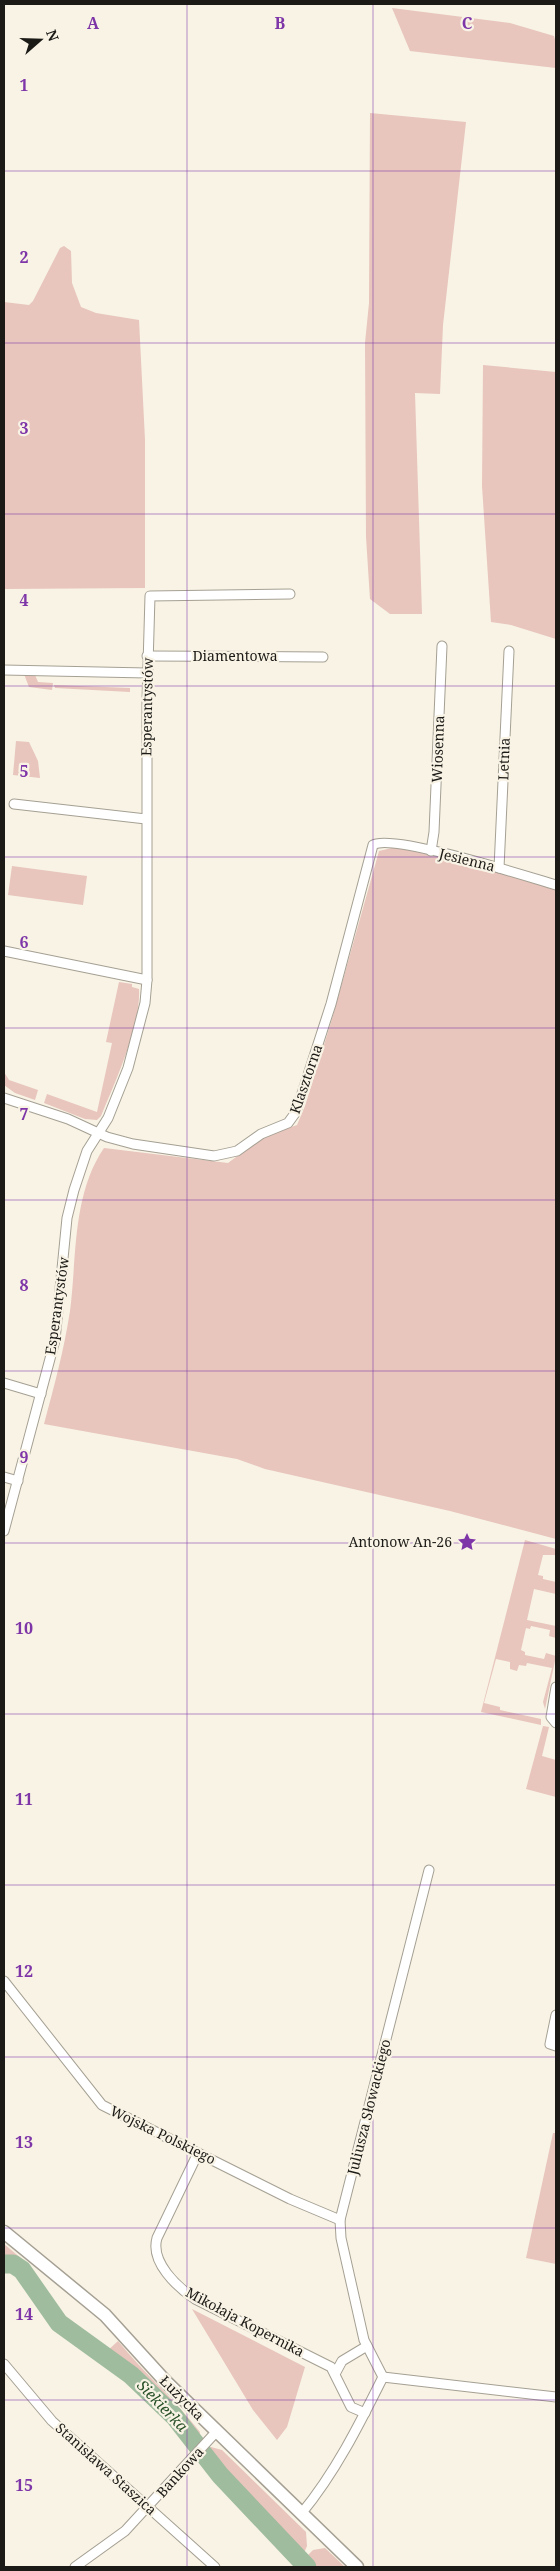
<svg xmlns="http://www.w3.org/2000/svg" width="560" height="2571" font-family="'Noto Serif',serif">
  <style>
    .green { fill: #e8c5bd }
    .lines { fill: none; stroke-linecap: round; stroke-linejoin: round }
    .river { stroke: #9fbc9e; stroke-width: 19 }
    .street-casing { stroke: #a5a093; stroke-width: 11 }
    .secondary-casing { stroke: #a5a093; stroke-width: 15 }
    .street { stroke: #fff; stroke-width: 9 }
    .secondary { stroke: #fff; stroke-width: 12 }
    .grid { fill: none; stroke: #7e35a7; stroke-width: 1; stroke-opacity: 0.55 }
    .labels { text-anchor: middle; stroke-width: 4.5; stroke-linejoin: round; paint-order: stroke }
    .street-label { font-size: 14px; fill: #1c1a16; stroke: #f8f3e5 }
    .poi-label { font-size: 14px; fill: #1c1a16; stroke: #f8f3e5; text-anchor: end }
    .water-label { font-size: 15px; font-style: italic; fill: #275027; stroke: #f8f3e5 }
    .grid-label { font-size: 16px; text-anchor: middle; font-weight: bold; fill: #7e35a7; stroke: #f8f3e5; stroke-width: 4.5; stroke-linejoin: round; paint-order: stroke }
  </style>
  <rect width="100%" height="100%" fill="#f8f3e5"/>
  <g class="green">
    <polygon points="392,8 510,23 554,36 556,43 556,68 410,51"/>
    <polygon points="370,113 466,122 443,325 440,394 415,393 422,614 390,614 370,599 366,537 365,343 369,303"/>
    <polygon points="64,246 71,251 72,283 81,307 96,313 139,320 145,440 145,588 4,589 4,302 29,305 33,301 60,248"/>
    <polygon points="483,365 556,372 556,639 511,625 491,622 482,486"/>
    <polygon points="24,674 35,675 38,682 53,683 52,690 29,687"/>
    <polygon points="54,685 130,688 130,692 55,688"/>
    <polygon points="16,741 29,742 38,761 40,778 13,775"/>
    <path d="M396,847L505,873L556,890V1539L450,1511L265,1469L237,1459L44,1424C54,1387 64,1350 70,1311C77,1257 72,1195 104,1148L228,1163L263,1137L297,1125L305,1106L332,1019L379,851Z"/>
    <polygon points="12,866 87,876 83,905 8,895"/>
    <path d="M119,982L132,984V987L139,989C141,1026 115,1082 101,1116L97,1120L85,1119L44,1103L47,1094L97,1112L112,1043L106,1042Z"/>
    <polygon points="4,1072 9,1080 38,1090 35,1100 15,1093 4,1085"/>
    <polygon points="525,1540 556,1549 556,1555 543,1555 538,1575 543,1576 543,1579 556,1582 556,1594 534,1589 527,1620 556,1626 556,1638 549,1636 550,1630 531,1626 530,1629 526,1628 521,1650 525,1652 525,1655 544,1659 546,1653 556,1656 545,1709 543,1702 552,1668 527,1663 526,1666 519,1665 517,1671 510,1669 510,1662 496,1659 484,1703 500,1707 500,1710 541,1719 541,1725 481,1712"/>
    <polygon points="543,1726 549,1727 542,1756 556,1760 556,1797 526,1789"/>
    <polygon points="553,2133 556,2133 556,2264 526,2258"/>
    <polygon points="4,2244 28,2264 22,2264 4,2258"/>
    <polygon points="192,2309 305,2367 287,2427 277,2440 253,2410"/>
    <path d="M118,2341C144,2373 175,2400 200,2432L198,2440L146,2383L105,2353Z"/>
    <polygon points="211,2447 222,2450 306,2532 307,2546 304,2553 208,2451"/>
    <polygon points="325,2548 345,2567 296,2567 313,2550"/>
  </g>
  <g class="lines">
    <polyline class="river" points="4,2264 13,2264 22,2270 59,2323 131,2375 174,2416 220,2475 307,2567"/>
    <g class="street-casing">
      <g id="street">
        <polyline points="147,656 323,657"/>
        <polyline points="4,670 147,673"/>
        <polyline points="14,804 146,819"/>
        <polyline points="431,851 434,832 442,646"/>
        <polyline points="499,868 509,651"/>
        <polyline points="4,951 147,980"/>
        <path d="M4,1098L68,1119L107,1137L133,1144L214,1156L237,1151L261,1134L288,1123L296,1112L331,1004L373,845C391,833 529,877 556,885"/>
        <polyline points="4,1383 41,1394"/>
        <polyline points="4,1477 18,1481"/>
        <polyline points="4,1531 55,1340 67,1218 74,1190 87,1151 108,1118 128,1068 145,1003 147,980 147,700 150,596 290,594"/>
        <polyline points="556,1687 551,1717 556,1723"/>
        <polyline points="4,1981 102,2105 290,2199 340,2220"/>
        <polyline points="556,2015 550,2044 556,2046"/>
        <path d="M198,2153L157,2238C150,2262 177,2287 195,2299L331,2367L351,2407L365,2413"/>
        <polyline points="4,2364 52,2421 215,2567"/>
        <polyline points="335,2374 342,2361 367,2346"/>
        <polyline points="383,2377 364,2340 341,2238 340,2220 429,1870"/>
        <polyline points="383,2377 556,2397"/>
        <path d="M301,2514C335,2473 359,2425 383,2377"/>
        <polyline points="75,2567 125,2531 216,2432"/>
      </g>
    </g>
    <g class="secondary-casing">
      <polyline id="secondary" points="4,2232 105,2315 166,2382 357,2567"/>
    </g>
    <use href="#street" class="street"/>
    <use href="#secondary" class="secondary"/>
  </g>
  <path class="grid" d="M187,4V2567M373,4V2567M4,171H556M4,343H556M4,514H556M4,686H556M4,857H556M4,1028H556M4,1200H556M4,1371H556M4,1543H556M4,1714H556M4,1885H556M4,2057H556M4,2228H556M4,2400H556"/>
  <defs>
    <g id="sight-bare" transform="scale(1.5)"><path d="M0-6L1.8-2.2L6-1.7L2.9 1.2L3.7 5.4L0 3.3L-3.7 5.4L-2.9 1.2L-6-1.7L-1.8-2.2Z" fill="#7e35a7" stroke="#f8f3e5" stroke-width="2.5" paint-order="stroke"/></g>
  </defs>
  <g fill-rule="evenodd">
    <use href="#sight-bare" x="467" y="1542"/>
  </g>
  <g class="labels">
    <g class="street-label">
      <text x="235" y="661">Diamentowa</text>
      <text transform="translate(147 707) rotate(-89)" y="5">Esperantystów</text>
      <text transform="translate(438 749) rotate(-88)" y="5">Wiosenna</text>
      <text transform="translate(504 759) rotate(-88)" y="5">Letnia</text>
      <text transform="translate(467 860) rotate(14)" y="5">Jesienna</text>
      <text transform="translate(306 1079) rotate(-71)" y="5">Klasztorna</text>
      <text transform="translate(57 1306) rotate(-82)" y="5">Esperantystów</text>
      <text transform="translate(369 2107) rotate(-76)" y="5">Juliusza Słowackiego</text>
      <text transform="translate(163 2135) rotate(26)" y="5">Wojska Polskiego</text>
      <text transform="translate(245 2322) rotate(28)" y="5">Mikołaja Kopernika</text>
      <text transform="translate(182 2398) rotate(45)" y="5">Łużycka</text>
      <text transform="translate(106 2469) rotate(42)" y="5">Stanisława Staszica</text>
      <text transform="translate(180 2472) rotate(-48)" y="5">Bankowa</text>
    </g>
    <g class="poi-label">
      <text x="452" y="1547">Antonow An-26</text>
    </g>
    <g class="water-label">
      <text transform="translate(162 2406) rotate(46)" y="5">Siekierka</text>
    </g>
  </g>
  <g class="grid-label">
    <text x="93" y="29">A</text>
    <text x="280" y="29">B</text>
    <text x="467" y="29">C</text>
    <text x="24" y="91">1</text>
    <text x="24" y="263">2</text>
    <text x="24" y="434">3</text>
    <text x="24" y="606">4</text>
    <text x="24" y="777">5</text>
    <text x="24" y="948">6</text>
    <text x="24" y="1120">7</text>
    <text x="24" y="1291">8</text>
    <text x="24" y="1463">9</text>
    <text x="24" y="1634">10</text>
    <text x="24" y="1805">11</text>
    <text x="24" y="1977">12</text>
    <text x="24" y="2148">13</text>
    <text x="24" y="2320">14</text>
    <text x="24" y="2491">15</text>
  </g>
  <rect width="560" height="2571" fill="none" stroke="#1c1a16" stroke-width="10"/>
  <g transform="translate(40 40) rotate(70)" stroke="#f8f3e5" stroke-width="4" paint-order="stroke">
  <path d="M0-4L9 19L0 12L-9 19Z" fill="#1c1a16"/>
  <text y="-8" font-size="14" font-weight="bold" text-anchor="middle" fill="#1c1a16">N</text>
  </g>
</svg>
